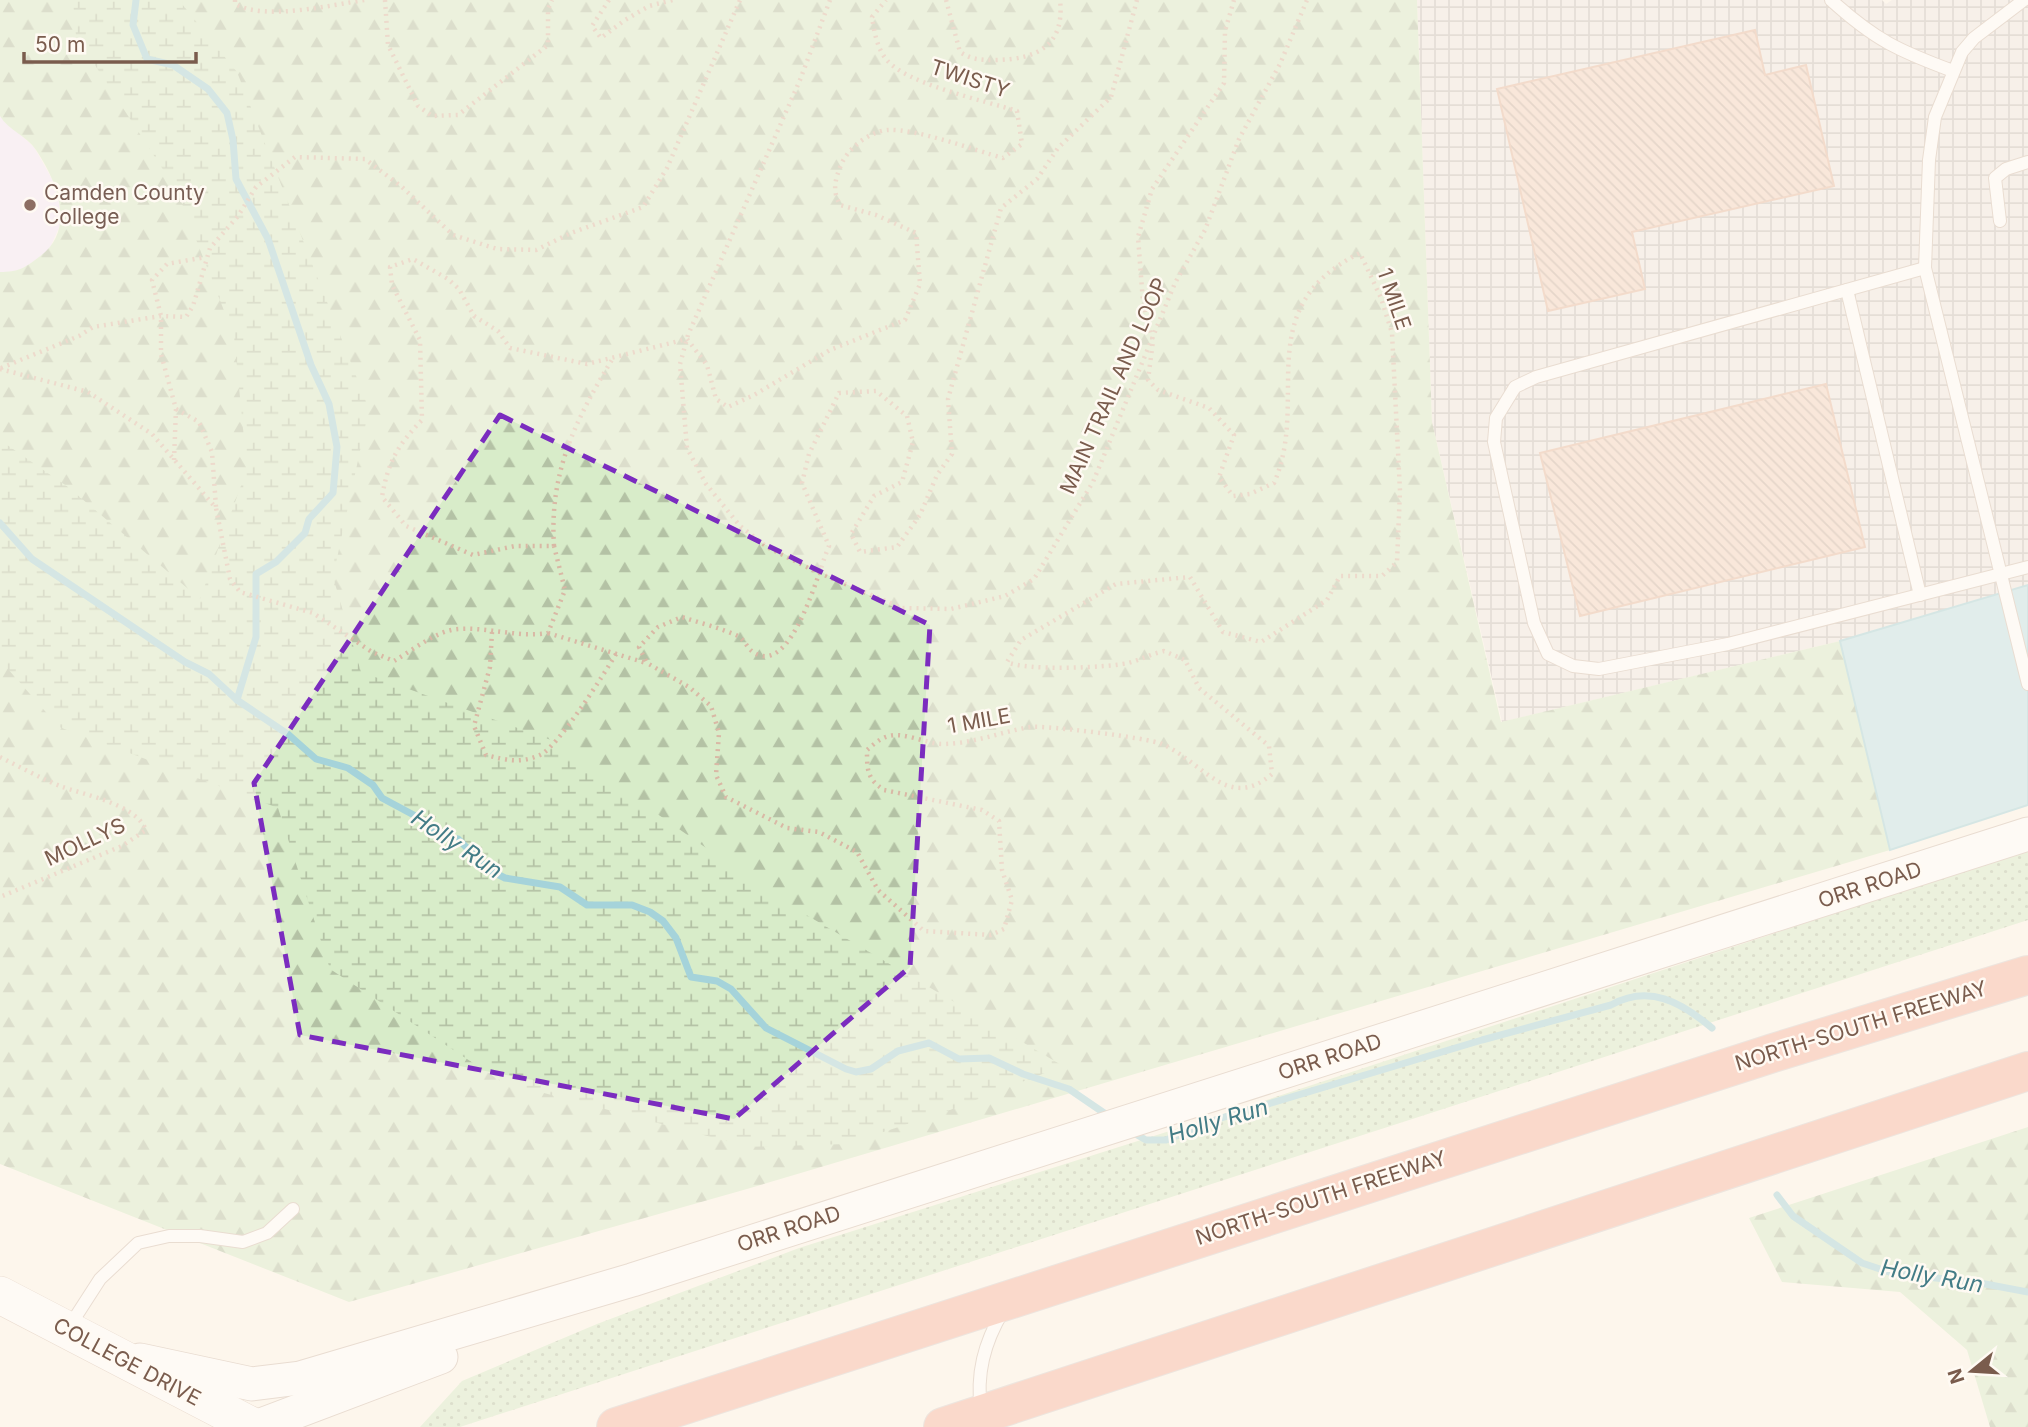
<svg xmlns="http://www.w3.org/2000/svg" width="2028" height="1427" font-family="Inter,sans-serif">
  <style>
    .industrial { fill: url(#industrial-grid) }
    .education { fill: #f3e8fa }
    .grass { fill: url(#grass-dots) }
    .forest { fill: url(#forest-firs) }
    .wetland { fill: url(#wetland-marsh) }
    .water { fill: #bfe3e8; stroke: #a5d3da; stroke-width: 2 }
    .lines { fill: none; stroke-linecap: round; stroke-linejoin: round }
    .stream { stroke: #a5d3da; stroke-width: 7 }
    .building { fill: url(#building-back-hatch); stroke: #e6bba3; stroke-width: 2 }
    .service-casing { stroke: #d1beb0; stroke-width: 14 }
    .tertiary-casing { stroke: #d1beb0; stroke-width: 35 }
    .secondary-casing { stroke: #d6c0b0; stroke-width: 38 }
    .motorway-casing { stroke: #dad1cd; stroke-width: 40 }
    .path { stroke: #d9b8a5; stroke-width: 4.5; stroke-dasharray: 2 5; stroke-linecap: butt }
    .service { stroke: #fff; stroke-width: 12 }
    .tertiary { stroke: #fff; stroke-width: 33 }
    .secondary { stroke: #fff; stroke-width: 37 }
    .motorway { stroke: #f7b7a3; stroke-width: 38 }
    .marked { fill: none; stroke: #7b2cbf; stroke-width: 5; stroke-dasharray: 14 9; stroke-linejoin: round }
    .education-dot { fill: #8d6e63; stroke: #fffaf3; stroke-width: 2.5 }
    .labels { text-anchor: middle; stroke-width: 5; stroke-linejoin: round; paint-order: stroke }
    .street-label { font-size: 21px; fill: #7a5c4d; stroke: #fffaf3 }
    .education-label { font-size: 21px; fill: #785e54; stroke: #fffaf3; text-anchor: start }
    .water-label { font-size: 23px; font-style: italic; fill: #437c86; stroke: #fffaf3 }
  </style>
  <defs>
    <pattern id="industrial-grid" width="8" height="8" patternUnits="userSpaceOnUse" patternTransform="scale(1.75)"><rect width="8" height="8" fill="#efe9e4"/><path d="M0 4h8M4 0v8" fill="none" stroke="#c7c0bb"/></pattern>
    <pattern id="grass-dots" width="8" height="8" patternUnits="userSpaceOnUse" patternTransform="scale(1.75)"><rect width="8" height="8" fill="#d8ecc9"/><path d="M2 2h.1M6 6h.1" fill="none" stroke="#b4c2a5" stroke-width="1.8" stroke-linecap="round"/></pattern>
    <pattern id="forest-firs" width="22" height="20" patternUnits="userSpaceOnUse" patternTransform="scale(1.75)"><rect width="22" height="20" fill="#d8ecc9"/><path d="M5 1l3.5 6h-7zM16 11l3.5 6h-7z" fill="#b4c2a5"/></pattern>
    <pattern id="wetland-marsh" width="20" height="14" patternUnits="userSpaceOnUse" patternTransform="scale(1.75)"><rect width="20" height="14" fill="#d8ecc9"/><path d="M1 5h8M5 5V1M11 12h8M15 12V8" fill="none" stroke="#b4c2a5"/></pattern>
    <pattern id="building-back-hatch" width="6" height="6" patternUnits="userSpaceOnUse" patternTransform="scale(1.75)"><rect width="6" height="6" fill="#f3d5c3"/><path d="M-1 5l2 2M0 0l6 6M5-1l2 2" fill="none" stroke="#cab0a1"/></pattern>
  </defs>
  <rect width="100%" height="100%" fill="#fdf6ec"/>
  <polygon class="industrial" points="1417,0 1882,0 1886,4 1892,0 2028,0 2028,585 1840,641 1502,722 1432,422"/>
  <polygon class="education" points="0,116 34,147 57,188 61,223 49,250 19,272 0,272"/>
  <polygon class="grass" points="2028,850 2028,920 460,1427 420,1427 462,1381 597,1324 799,1248 1236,1110"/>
  <g class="forest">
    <path d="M0,0H1417L1432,422L1501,722L1840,641L1890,850L747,1189L349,1302L0,1164V272C18,272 25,268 39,257C77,230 57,181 36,150C27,136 8,130 0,116Z"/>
    <polygon points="2028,1127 2028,1427 1990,1427 1967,1350 1900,1292 1782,1282 1749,1218"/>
  </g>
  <polygon class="wetland" points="73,0 183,0 182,4 237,72 369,409 333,577 361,672 551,740 781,900 1063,1066 950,1110 847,1144 749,1147 502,1082 330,969 278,808 59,727 0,660 0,440 68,487 200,599 247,469 234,336 177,191 76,36"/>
  <polygon class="water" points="2028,585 2028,805 1890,850 1840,641"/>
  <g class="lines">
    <g class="stream">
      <polyline points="136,0 133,25 147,59 173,65 208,89 227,113 233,140 236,179 268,239 311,365 329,404 337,447 333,493 309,519 305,533 276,562 256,574 256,637 237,700"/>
      <polyline points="0,523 32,559 185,662 209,674 237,700 289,735 316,759 348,768 373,785 382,798 423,820 442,837 458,839 489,870 505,878 560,887 587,905 632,905 650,912 663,921 676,938 691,977 717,981 731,989 766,1028 846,1069 856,1072 871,1069 898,1051 929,1043 959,1059 989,1058 1023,1074 1069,1089 1110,1117"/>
      <path d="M1132,1132L1146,1140H1166L1218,1119L1482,1040L1611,1005C1649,984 1681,1002 1712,1028"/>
      <polyline points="1777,1195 1793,1216 1862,1263 1892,1273 1980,1283 2028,1292"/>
    </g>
  </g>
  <g class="building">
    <polygon points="1755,30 1765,75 1806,65 1834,186 1632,232 1645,289 1548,311 1497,89"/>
    <polygon points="1826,384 1865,547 1580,616 1540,453"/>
  </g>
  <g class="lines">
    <g class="service-casing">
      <g id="service">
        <path d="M1831,0C1875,40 1899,51 1953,71"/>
        <polyline points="2024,0 1974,38 1962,52 1935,117 1929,160 1925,268 2028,684"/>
        <polyline points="2000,221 1995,178 2006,169 2028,162"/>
        <polyline points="1925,268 1536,377 1515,387 1496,418 1494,442 1534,623 1548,654 1573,666 1599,669 1728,644 2028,567"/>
        <polyline points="1847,290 1920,595"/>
        <polyline points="69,1327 100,1279 138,1243 169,1236 200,1236 243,1242 267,1233 293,1209"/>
        <path d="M981,1411C976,1374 984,1343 1003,1311"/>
      </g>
    </g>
    <g class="tertiary-casing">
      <g id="tertiary">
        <polyline points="140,1360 252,1384 300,1378 632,1280 2028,834"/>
        <polyline points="256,1427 441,1357"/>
      </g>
    </g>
    <g class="secondary-casing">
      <polyline id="secondary" points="0,1295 254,1427"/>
    </g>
    <g class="motorway-casing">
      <g id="motorway">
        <polyline points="616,1427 1773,1053 2028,975"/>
        <polyline points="943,1427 2028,1071"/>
      </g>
    </g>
    <g class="path">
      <path d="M235,0V4C266,21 330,5 365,0"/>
      <polyline points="385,0 388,45 418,106 432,116 458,115 548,45 548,9 552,0"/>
      <polyline points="609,0 592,26 601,38 625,20 649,6 673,0"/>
      <polyline points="830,0 800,80 688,335 680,364 687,448 706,484 740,526 767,547 817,572 902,608 951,609 1005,596 1034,579 1093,482 1175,283 1205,230 1239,139 1280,64 1307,0"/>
      <path d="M946,0L960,52C972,60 981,60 996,60C1037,59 1065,46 1060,0"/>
      <path d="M1137,0L1111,97L1058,148L1037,179L1001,208L948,399L952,454L937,475L920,515L897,547L860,552L851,534L874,496L902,482L913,442L907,416L876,391L839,393L809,454L802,483L829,546C819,568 792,679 753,652C747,648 745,640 738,636C721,628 700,623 682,617L658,627L639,647L647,663L689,687L711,706L719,733L716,775L726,797L787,828L819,832L857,852L878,890L924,931L991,935L1004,929L1012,900L1002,870L999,821L982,810L884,790C867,779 867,770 867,750C873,745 880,738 889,736C904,732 925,743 941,744C973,744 1000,732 1030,727C1045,725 1149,738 1162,744C1203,762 1228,812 1272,774L1269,746L1199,688L1185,660L1164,651C1151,654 1140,660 1128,663C1105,668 1026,671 1007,662L1021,640L1116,584L1190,577L1223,632L1261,642L1327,600L1340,576H1382L1397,562L1400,491L1392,333L1381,298L1360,253C1248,308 1311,399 1274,483L1250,494L1233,496L1219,477L1234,435L1209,408L1158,390L1148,380L1153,341L1143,302L1138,237L1152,189L1224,83L1225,31L1234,0"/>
      <polyline points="1,368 79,336 93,327 161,316 186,317 193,306 210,248 238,216 256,187 295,157 365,159 402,187 453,235 497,249 536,250 571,233 643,207 667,168 740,0"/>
      <path d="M0,369L88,392L152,434L216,508L230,579L240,592L313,613L372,652L394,661C413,650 437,630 459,629C489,627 518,638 548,633L565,590L554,546H515L473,555L406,526L382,497C388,462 397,446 422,420L420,340L392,285L390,267L413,259L448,279L459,289L474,316L498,331L510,348L587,364L687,339L707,365L716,399L728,407L754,395L830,350L905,320L920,284L916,233L876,215L840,205C832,190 835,180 841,165C848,148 869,132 887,130C915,128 974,150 1003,158L1022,144L1017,111C986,101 905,84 886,59C877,48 874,31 872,17L886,0"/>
      <polyline points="176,409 199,422 212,452 216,507"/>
      <polyline points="174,460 176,409 161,354 161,316 152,280 167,264 206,257"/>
      <path d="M554,546C549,472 576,419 613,358"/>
      <path d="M492,632L490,667L474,726L486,755C506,760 520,764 540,755C558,747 604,674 616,654"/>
      <polyline points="548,633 646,663"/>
      <path d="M0,757C20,767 40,778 60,786C84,795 136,804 146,830L122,846L0,897"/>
    </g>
    <use href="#service" class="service"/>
    <use href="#tertiary" class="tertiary"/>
    <use href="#secondary" class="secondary"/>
    <use href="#motorway" class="motorway"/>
  </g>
  <path d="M0 0H2028V1427H0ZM500,415L930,625L910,967L734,1119L300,1035L254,783Z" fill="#fdf6ec" fill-opacity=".55" fill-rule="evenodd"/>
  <path class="marked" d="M500,415L930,625L910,967L734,1119L300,1035L254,783Z"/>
  <circle class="education-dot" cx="30" cy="205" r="7"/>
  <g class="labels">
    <g class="street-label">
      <text transform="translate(970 79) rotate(18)" y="7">TWISTY</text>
      <text transform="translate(1394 299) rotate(71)" y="7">1 MILE</text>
      <text transform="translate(1114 386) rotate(-66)" y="7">MAIN TRAIL AND LOOP</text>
      <text transform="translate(979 721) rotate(-10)" y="7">1 MILE</text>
      <text transform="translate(85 842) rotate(-25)" y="7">MOLLYS</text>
      <text transform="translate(1870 885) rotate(-18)" y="7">ORR ROAD</text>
      <text transform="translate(1861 1026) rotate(-17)" y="7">NORTH-SOUTH FREEWAY</text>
      <text transform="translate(1330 1057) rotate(-18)" y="7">ORR ROAD</text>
      <text transform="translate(1321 1198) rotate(-18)" y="7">NORTH-SOUTH FREEWAY</text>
      <text transform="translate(789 1229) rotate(-18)" y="7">ORR ROAD</text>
      <text transform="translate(127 1362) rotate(28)" y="7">COLLEGE DRIVE</text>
    </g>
    <g class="education-label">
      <text x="44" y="200">Camden County<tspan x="44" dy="24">College</tspan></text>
    </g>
    <g class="water-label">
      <text transform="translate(457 844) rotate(34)" y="8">Holly Run</text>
      <text transform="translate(1218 1121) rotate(-17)" y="8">Holly Run</text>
      <text transform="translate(1932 1276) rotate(10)" y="8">Holly Run</text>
    </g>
  </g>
  <g transform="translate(1972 1371) rotate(252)" stroke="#fffaf3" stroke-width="5" paint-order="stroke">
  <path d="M0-5L12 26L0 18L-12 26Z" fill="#7a5c4d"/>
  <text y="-10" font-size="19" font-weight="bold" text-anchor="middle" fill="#7a5c4d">N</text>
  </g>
  <path d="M24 52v10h172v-10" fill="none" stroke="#7a5c4d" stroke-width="3.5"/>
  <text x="35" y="52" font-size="21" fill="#7a5c4d" stroke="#fffaf3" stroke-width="5" paint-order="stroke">50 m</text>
</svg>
